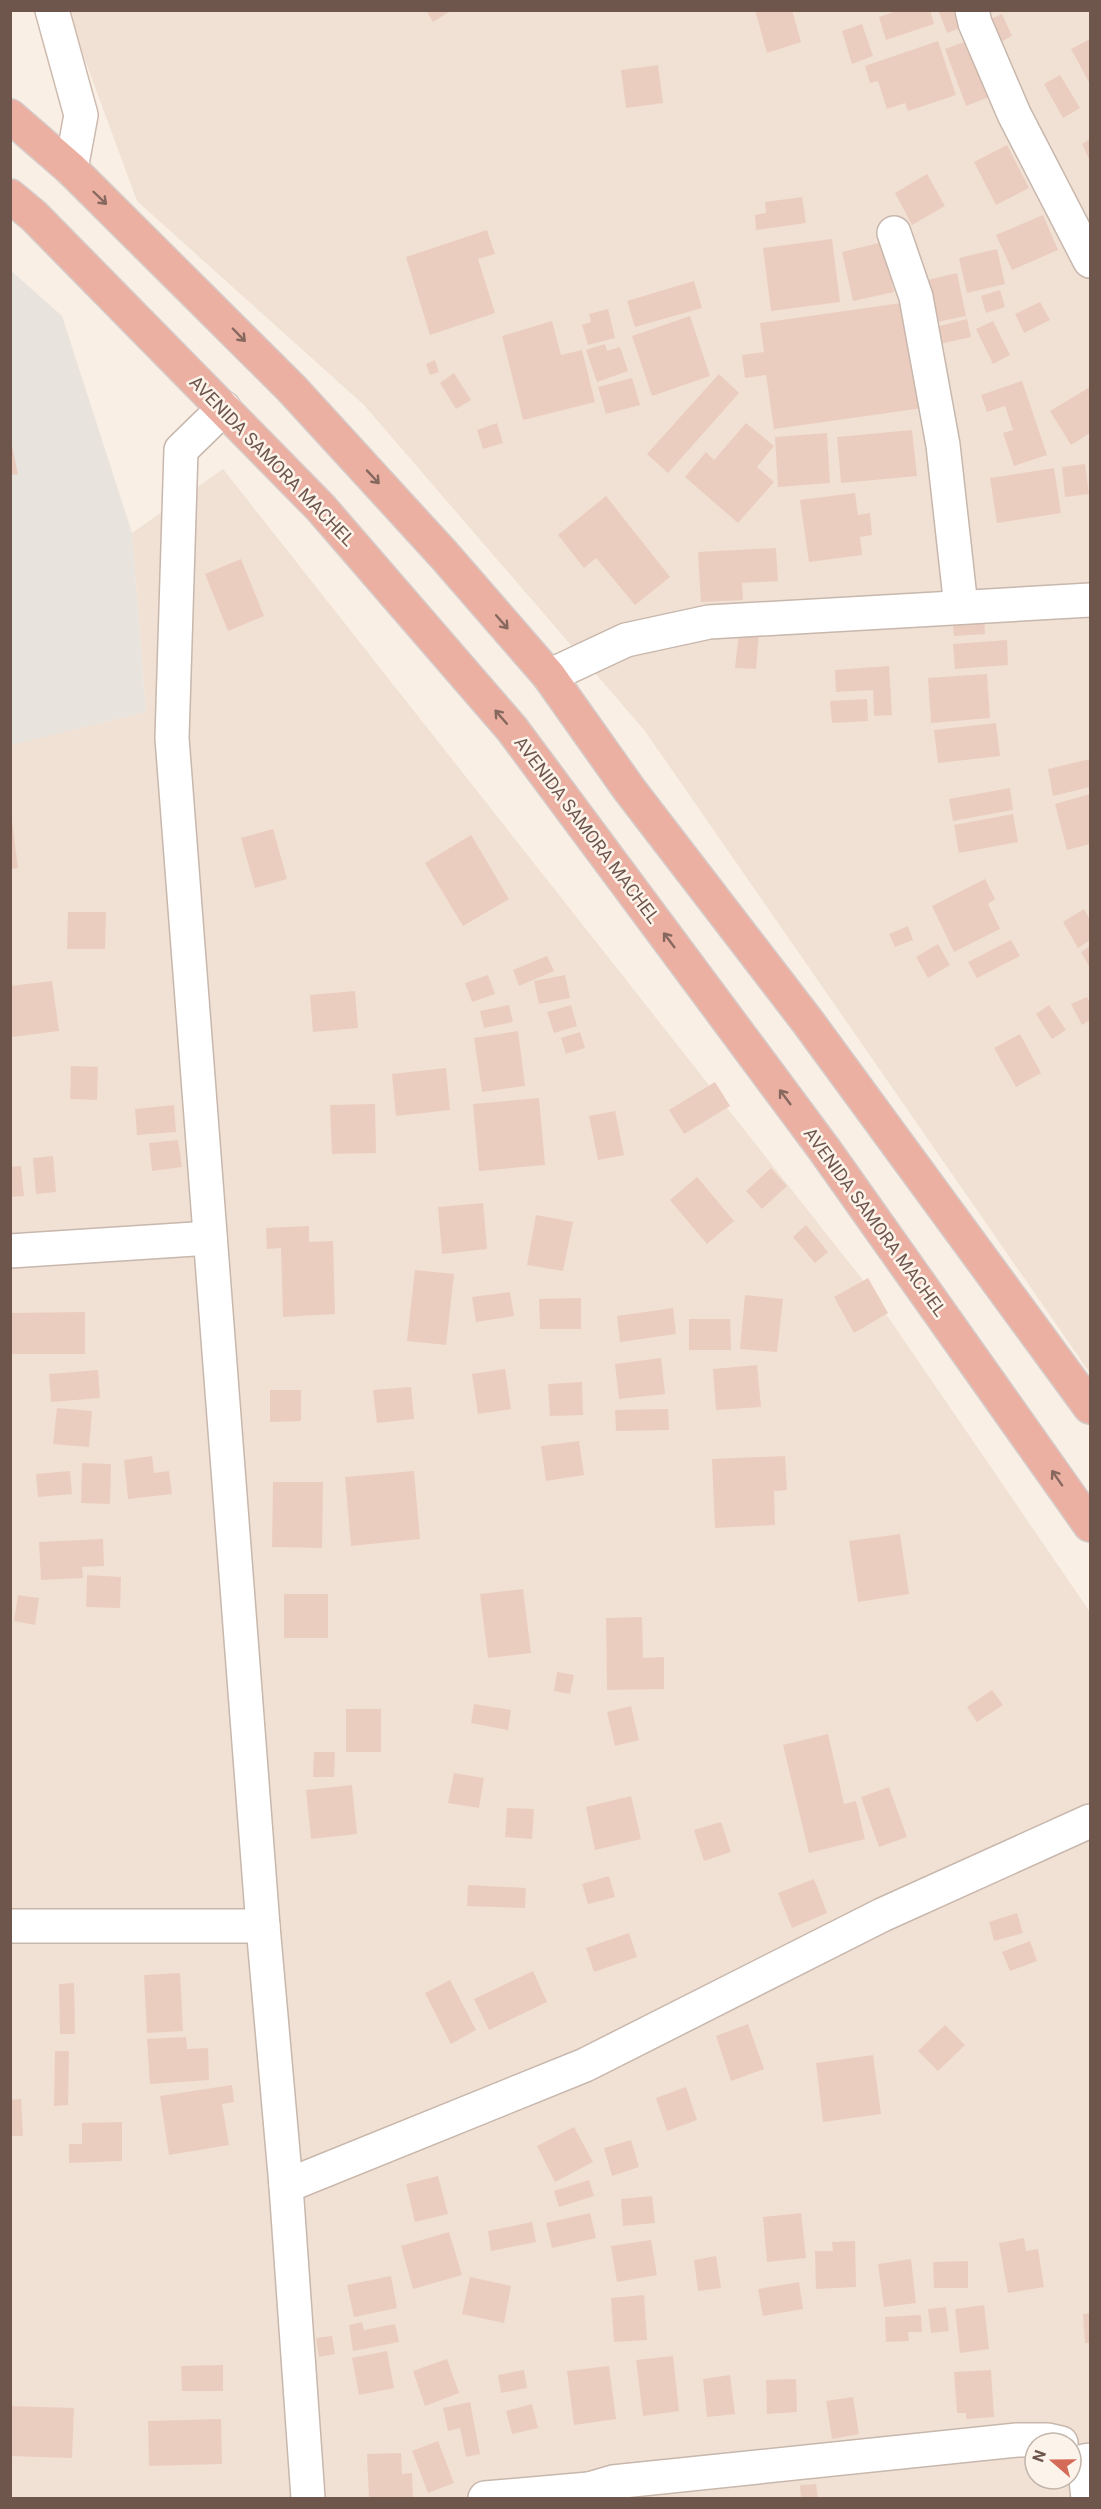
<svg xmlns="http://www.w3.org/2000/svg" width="1101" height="2509" font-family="Roboto,sans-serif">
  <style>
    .residential { fill: #f0e1d4; fill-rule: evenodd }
    .industrial { fill: #e9e3de }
    .building { fill: #ebcdbf }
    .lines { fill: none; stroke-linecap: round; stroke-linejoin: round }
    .street-casing { stroke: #c8b7ac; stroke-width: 36 }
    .secondary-casing { stroke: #cdb9ad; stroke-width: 36 }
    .highway-casing { stroke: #d4ccca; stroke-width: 36 }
    .street { stroke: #fff; stroke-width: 33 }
    .secondary { stroke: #fff; stroke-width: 33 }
    .highway { stroke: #ecb0a3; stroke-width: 33 }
    .oneway { stroke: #87685e }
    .labels { text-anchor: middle; stroke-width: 5; stroke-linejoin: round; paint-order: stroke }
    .street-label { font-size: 18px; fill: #6e564d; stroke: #fcf4ea }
  </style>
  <rect width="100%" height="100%" fill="#f9efe4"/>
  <g class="residential">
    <polygon points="67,11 1090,11 1090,1373 645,731 364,405 137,201"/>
    <path d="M223,469L862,1279L1090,1612V2498H11L10,745L146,712L132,533ZM1035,2443H1071V2479H1035Z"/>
  </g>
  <polygon class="industrial" points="10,270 62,316 132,533 146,712 11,745"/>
  <g class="building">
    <polygon points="426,10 452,10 433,22"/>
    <polygon points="755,10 792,10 801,42 767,53"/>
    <polygon points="899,10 930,10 934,24 886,40 879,17"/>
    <polygon points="938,10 962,10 968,25 947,33"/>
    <polygon points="1002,14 1012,36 995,45 984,22"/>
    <polygon points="862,24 873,56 852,64 842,31"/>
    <polygon points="972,39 992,96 966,106 945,49"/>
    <polygon points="1090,39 1090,84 1071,49"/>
    <polygon points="938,41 956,95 908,111 905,103 887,109 878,81 870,83 865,66"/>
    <polygon points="658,65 663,103 626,108 621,70"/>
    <polygon points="1060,75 1080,108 1063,118 1044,84"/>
    <polygon points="1090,139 1090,161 1082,144"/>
    <polygon points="1007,145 1029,188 996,205 974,162"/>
    <polygon points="927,174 945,206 912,225 895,193"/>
    <polygon points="802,197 806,223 756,230 755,215 766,213 765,202"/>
    <polygon points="1043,215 1058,250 1012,270 996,235"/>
    <polygon points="487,230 495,254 478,259 495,313 430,335 406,257"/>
    <polygon points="832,239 840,302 771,311 763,248"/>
    <polygon points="883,242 894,292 853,301 842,252"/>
    <polygon points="997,249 1005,284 967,293 959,258"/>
    <polygon points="957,273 966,316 932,323 923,281"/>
    <polygon points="694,281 702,308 635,327 627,301"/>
    <polygon points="1000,290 1005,307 986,313 981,296"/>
    <polygon points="908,302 923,408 774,429 766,375 745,378 742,355 764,352 760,323"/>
    <polygon points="1040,302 1050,320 1024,333 1015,314"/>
    <polygon points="608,309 615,338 588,345 582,325 591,322 589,314"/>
    <polygon points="690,316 710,376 652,396 632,336"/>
    <polygon points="967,319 971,337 940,344 936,327"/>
    <polygon points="552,321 561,355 582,350 595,402 523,420 502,336"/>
    <polygon points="993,321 1010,355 993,364 976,329"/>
    <polygon points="605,344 607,351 620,347 628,371 597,382 586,350"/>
    <polygon points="435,360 439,372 430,375 426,364"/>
    <polygon points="454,373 471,400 456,409 440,383"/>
    <polygon points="719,374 739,393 668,473 647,454"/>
    <polygon points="632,378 640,405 606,414 598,387"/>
    <polygon points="1022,381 1047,455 1014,466 1003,433 1013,430 1005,406 987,412 981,395"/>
    <polygon points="1090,387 1090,433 1071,445 1050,411"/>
    <polygon points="497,423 503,443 483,449 477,430"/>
    <polygon points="746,423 774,446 757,467 774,482 738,523 685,477 706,452 714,460"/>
    <polygon points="912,430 917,476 841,483 837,437"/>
    <polygon points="827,433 830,483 778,487 775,437"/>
    <polygon points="10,436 18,474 10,475"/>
    <polygon points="1085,464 1089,494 1065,497 1062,467"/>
    <polygon points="1054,468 1061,513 997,523 990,478"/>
    <polygon points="855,493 858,515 870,513 872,535 860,537 862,555 809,562 800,500"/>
    <polygon points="606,496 670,577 635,605 596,558 584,568 558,535"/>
    <polygon points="776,548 778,581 742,583 743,600 701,602 698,552"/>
    <polygon points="241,559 264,616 228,631 205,574"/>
    <polygon points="984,616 985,634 954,636 952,618"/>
    <polygon points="739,632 759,634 756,669 735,668"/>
    <polygon points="1007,640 1008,665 955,669 953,644"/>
    <polygon points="889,666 892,715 874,716 873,690 836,692 835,670"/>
    <polygon points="987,674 990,718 931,723 928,678"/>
    <polygon points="867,699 868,721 832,723 830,701"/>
    <polygon points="996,723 1000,756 938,763 934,730"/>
    <polygon points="1090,759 1090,787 1053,796 1048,769"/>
    <polygon points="1010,788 1013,810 953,821 949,799"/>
    <polygon points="1090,794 1090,844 1067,850 1055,804"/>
    <polygon points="10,805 18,868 10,869"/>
    <polygon points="1013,814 1018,842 959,853 954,825"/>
    <polygon points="273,829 287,879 255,888 241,838"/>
    <polygon points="471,835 509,899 463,926 425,863"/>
    <polygon points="985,879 995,899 988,904 1000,929 954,952 932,906"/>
    <polygon points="1084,909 1090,920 1090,940 1078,948 1063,922"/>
    <polygon points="68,912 106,912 105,949 67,949"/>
    <polygon points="908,926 913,940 895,947 889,934"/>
    <polygon points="1011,940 1020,956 977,978 968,962"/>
    <polygon points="938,944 950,965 928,978 916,957"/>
    <polygon points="1090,946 1090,968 1081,952"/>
    <polygon points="547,956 554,971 519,986 513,970"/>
    <polygon points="488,975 495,994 472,1002 465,983"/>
    <polygon points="565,975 570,998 539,1004 534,981"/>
    <polygon points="52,981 59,1031 12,1037 10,986"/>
    <polygon points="355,991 358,1028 313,1032 310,995"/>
    <polygon points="1087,997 1090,1003 1090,1020 1082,1025 1071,1004"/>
    <polygon points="509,1005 513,1022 484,1028 480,1011"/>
    <polygon points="571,1005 577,1026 554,1033 547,1012"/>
    <polygon points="1049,1005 1066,1030 1052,1039 1036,1014"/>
    <polygon points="518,1031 525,1086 482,1092 474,1038"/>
    <polygon points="580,1032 585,1048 566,1054 561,1038"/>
    <polygon points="1020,1034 1041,1073 1016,1087 994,1048"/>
    <polygon points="71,1066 98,1067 97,1100 70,1099"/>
    <polygon points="446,1068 450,1110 396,1116 392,1074"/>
    <polygon points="715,1082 730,1106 684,1134 669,1110"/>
    <polygon points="539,1098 545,1165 479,1171 473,1104"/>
    <polygon points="375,1104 376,1153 332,1154 330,1105"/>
    <polygon points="174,1105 176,1132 137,1135 135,1109"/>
    <polygon points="615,1111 624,1155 598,1160 589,1116"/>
    <polygon points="178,1140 182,1167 152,1171 149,1143"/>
    <polygon points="53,1156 56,1192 36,1194 33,1158"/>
    <polygon points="21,1166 24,1196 10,1197 10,1167"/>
    <polygon points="771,1168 787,1186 762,1209 746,1191"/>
    <polygon points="697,1177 734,1221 707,1244 670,1200"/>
    <polygon points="483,1203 487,1249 442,1254 438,1207"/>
    <polygon points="536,1215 573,1222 563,1271 527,1265"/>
    <polygon points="806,1225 828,1252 815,1263 793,1237"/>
    <polygon points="309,1226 309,1242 333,1241 335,1314 283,1317 281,1248 267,1249 266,1228"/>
    <polygon points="415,1270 454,1274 446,1345 407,1341"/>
    <polygon points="868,1278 888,1313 854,1333 834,1297"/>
    <polygon points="510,1292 514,1316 476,1322 472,1297"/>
    <polygon points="745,1295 783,1299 777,1352 740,1349"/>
    <polygon points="581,1298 581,1329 540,1329 539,1299"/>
    <polygon points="673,1308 676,1334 620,1342 617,1316"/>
    <polygon points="85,1312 85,1354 10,1354 10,1313"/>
    <polygon points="689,1319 730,1319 731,1350 689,1350"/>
    <polygon points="661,1358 665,1394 619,1399 615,1364"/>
    <polygon points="757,1365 761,1407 716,1410 713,1369"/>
    <polygon points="505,1369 511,1409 478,1414 472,1374"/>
    <polygon points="98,1370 100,1398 51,1402 49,1374"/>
    <polygon points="582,1382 583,1415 550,1416 548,1384"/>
    <polygon points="411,1387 414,1419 377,1423 373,1390"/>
    <polygon points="270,1390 301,1390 301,1421 270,1422"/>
    <polygon points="57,1408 92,1411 89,1447 53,1444"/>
    <polygon points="668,1409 669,1430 616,1431 615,1410"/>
    <polygon points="579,1441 584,1475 546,1481 541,1446"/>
    <polygon points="152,1456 154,1473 169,1471 172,1494 128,1499 124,1460"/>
    <polygon points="785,1456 787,1490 774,1491 775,1525 715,1528 712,1459"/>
    <polygon points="82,1463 111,1464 110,1504 81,1503"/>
    <polygon points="70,1471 72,1494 38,1497 36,1474"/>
    <polygon points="414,1471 420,1539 351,1546 345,1477"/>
    <polygon points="273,1482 323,1482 322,1548 272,1547"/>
    <polygon points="900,1534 909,1594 858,1602 849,1541"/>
    <polygon points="103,1539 104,1566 82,1567 83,1578 41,1580 39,1542"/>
    <polygon points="87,1575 121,1577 120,1608 86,1607"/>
    <polygon points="523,1589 531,1653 488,1658 480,1594"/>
    <rect x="284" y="1594" width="44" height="44"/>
    <polygon points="18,1595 39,1598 35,1625 14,1621"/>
    <polygon points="642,1617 643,1658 664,1657 664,1689 607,1690 606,1618"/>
    <polygon points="557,1672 574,1675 570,1694 554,1691"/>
    <polygon points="992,1690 1003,1705 977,1722 967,1707"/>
    <polygon points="474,1704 511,1710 508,1730 471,1723"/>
    <polygon points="631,1706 639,1740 615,1746 607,1712"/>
    <rect x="346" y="1709" width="35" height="43"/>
    <polygon points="828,1734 844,1804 856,1801 865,1839 809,1853 783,1745"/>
    <polygon points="314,1752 335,1752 334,1777 313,1777"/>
    <polygon points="454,1773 484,1778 479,1808 448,1803"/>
    <polygon points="352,1785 357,1834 311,1839 306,1790"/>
    <polygon points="889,1787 907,1837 879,1847 861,1797"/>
    <polygon points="631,1796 641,1839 595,1850 586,1807"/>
    <polygon points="507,1808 534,1809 532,1839 505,1837"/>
    <polygon points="721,1822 731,1852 704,1861 694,1830"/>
    <polygon points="609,1876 615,1897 588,1904 582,1884"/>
    <polygon points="814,1879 827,1913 792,1928 778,1893"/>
    <polygon points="468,1885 526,1888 525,1908 467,1906"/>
    <polygon points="1017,1913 1023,1933 994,1941 989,1922"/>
    <polygon points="629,1933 637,1957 594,1972 586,1948"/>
    <polygon points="1030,1941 1037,1961 1010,1971 1002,1952"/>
    <polygon points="533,1971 547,2002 489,2030 474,1999"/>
    <polygon points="180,1973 183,2031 147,2033 144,1975"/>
    <polygon points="450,1980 476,2030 451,2044 425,1993"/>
    <polygon points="74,1983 75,2034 60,2034 59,1984"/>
    <polygon points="748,2024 764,2069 731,2081 716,2036"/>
    <polygon points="945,2025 965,2045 938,2071 918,2051"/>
    <polygon points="186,2037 187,2049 208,2048 209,2080 150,2084 147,2039"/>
    <polygon points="55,2051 69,2051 68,2105 54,2106"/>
    <polygon points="873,2055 881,2114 823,2122 816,2063"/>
    <polygon points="232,2085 234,2102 222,2104 229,2145 169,2155 160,2096"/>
    <polygon points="686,2087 697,2120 667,2131 656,2098"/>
    <polygon points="21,2099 23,2136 10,2136 10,2100"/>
    <polygon points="122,2122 122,2161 69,2163 69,2144 82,2144 82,2123"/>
    <polygon points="574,2127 593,2162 555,2182 537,2146"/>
    <polygon points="631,2140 639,2167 612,2176 604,2148"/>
    <polygon points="438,2176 448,2214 415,2222 406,2184"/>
    <polygon points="589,2180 594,2196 559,2207 554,2191"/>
    <polygon points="652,2196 655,2223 623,2226 621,2199"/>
    <polygon points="590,2213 596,2238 552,2248 546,2223"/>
    <polygon points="801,2213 806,2258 767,2262 763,2217"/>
    <polygon points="532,2222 536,2242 491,2251 488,2231"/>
    <polygon points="449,2232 462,2275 413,2289 401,2246"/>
    <polygon points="1024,2238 1026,2251 1038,2249 1044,2287 1008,2293 999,2243"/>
    <polygon points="651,2240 657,2275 617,2282 611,2246"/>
    <polygon points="855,2241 856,2287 816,2289 815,2251 833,2251 832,2242"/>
    <polygon points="716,2256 721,2288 698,2291 694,2260"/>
    <polygon points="911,2259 916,2303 884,2307 878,2264"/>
    <polygon points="968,2261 968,2288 934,2288 933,2262"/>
    <polygon points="391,2276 397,2308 354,2317 347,2285"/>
    <polygon points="470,2277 511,2286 504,2323 462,2314"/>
    <polygon points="799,2282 803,2309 763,2316 758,2289"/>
    <polygon points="644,2295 647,2340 614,2342 611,2298"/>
    <polygon points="984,2305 989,2349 960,2353 955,2309"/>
    <polygon points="946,2307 949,2331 931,2333 928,2309"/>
    <polygon points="1090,2313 1090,2343 1085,2343 1083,2314"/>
    <polygon points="921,2315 922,2332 908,2332 909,2341 886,2342 885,2317"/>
    <polygon points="362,2322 364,2330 395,2324 399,2342 353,2351 349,2325"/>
    <polygon points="332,2336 335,2354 319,2357 316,2338"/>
    <polygon points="387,2351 394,2388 359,2395 352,2358"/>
    <polygon points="673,2356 679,2411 643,2416 636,2360"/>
    <polygon points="447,2359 459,2393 425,2406 413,2371"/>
    <polygon points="223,2365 223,2391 182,2391 181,2366"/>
    <polygon points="609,2366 616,2419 574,2425 567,2371"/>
    <polygon points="524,2370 527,2388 501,2393 498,2375"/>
    <polygon points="991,2370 994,2417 966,2419 966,2413 957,2413 954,2372"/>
    <polygon points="730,2375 735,2414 707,2417 703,2379"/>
    <polygon points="796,2379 797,2412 767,2414 766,2380"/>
    <polygon points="853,2397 859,2434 832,2439 826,2401"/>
    <polygon points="470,2402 480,2454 466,2457 460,2428 448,2431 443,2408"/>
    <polygon points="532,2404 538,2428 512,2434 506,2411"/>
    <polygon points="10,2406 74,2408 72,2458 10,2456"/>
    <polygon points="221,2419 222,2464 149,2466 148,2421"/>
    <polygon points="438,2441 454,2483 428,2493 412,2451"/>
    <polygon points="401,2453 402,2474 412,2473 413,2498 369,2498 367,2454"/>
    <polygon points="816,2484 818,2498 801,2498 800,2485"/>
  </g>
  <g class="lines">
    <g class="street-casing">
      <g id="street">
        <polyline points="972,10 975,23 1014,114 1090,261"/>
        <polyline points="894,233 916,297 943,445 961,607"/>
        <polyline points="224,408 181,450 172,738 263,1926 286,2186 308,2498"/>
        <polyline points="549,676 626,640 709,622 1090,600"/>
        <polyline points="10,1251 210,1238"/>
        <polyline points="10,1926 263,1926"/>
        <polyline points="286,2186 585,2065 882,1915 1090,1821"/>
        <polyline points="589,2489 613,2482 1017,2440 1048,2440 1061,2443"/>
        <polyline points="485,2498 589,2489 590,2498"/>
        <polyline points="1088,2498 1084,2461 1090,2460"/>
      </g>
    </g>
    <g class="secondary-casing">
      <polyline id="secondary" points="52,10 81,115 71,169"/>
    </g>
    <g class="highway-casing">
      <g id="highway">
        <polyline points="10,116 71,169 292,389 444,555 549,676 629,789 808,1022 1090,1407"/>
        <polyline points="10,196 34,216 320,507 512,729 824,1149 1090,1525"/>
      </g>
    </g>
    <use href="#street" class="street"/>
    <use href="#secondary" class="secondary"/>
    <use href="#highway" class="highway"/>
  </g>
  <defs><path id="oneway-shaft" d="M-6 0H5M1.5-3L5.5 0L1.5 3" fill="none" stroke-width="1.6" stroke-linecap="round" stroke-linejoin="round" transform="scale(1.5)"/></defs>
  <g class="oneway">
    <use href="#oneway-shaft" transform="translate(100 198) rotate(44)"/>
    <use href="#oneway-shaft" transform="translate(239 335) rotate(46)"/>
    <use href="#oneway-shaft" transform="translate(373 477) rotate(47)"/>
    <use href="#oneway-shaft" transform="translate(502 622) rotate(49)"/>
    <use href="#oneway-shaft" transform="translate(501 717) rotate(-131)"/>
    <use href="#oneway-shaft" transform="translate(669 940) rotate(-127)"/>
    <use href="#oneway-shaft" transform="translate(785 1097) rotate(-127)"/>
    <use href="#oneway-shaft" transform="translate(1057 1478) rotate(-125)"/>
  </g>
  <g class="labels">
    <g class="street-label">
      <text transform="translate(272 461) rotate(46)" y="6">AVENIDA SAMORA MACHEL</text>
      <text transform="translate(587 830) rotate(53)" y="6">AVENIDA SAMORA MACHEL</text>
      <text transform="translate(875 1222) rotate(54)" y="6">AVENIDA SAMORA MACHEL</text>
    </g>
  </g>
  <rect width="1101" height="2509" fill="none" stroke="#6e564d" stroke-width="24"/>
  <g transform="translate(1053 2461) rotate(290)"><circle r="28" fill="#fcf4ea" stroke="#c3b5ab" stroke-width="1.5"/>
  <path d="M0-4.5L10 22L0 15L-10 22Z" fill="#d46b58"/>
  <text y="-9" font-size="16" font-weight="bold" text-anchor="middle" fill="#6e564d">N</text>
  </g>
</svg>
